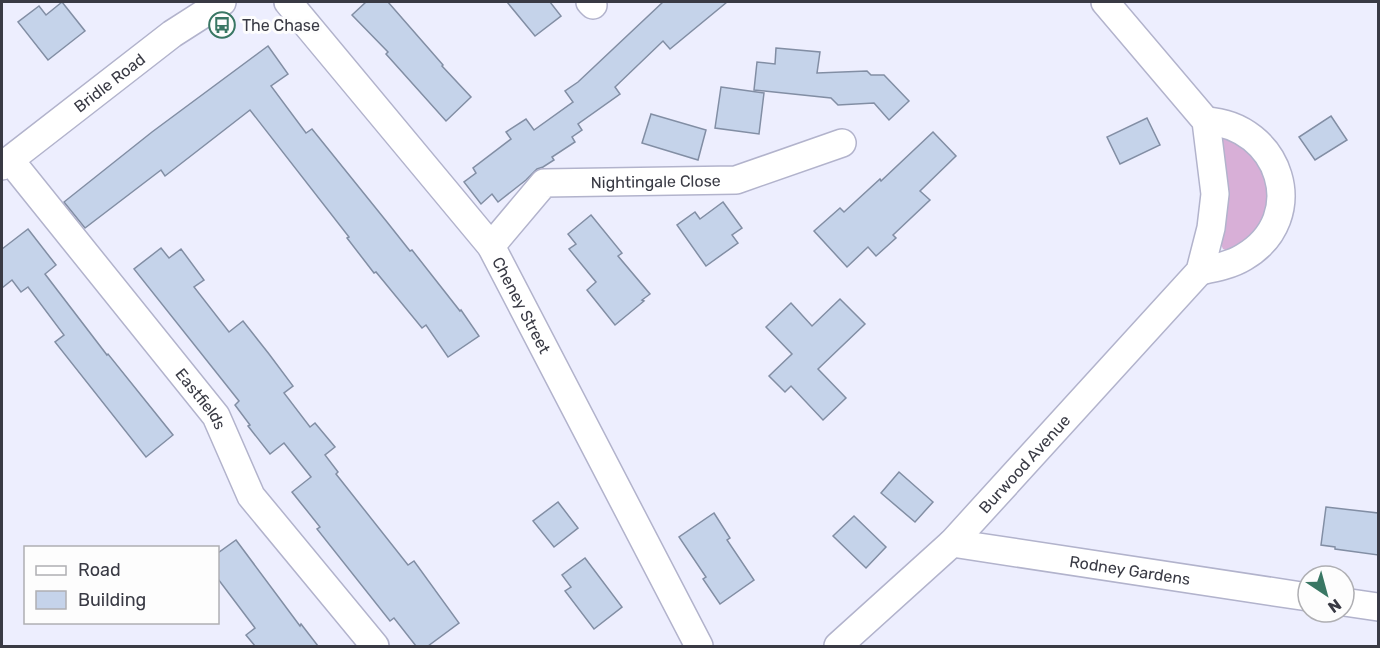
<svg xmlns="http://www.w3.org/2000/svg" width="1380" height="648" font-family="Rubik,sans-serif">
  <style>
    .green { fill: #d8afd7 }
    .building { fill: #c5d3ea; stroke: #828ea4; stroke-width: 1.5 }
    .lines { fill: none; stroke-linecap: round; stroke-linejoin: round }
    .minor-casing { stroke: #b2b3cc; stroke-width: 30 }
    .minor { stroke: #fff; stroke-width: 27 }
    .labels { text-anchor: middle; stroke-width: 6; stroke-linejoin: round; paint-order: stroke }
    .poi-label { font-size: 16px; fill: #393a44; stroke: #fdfdfd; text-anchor: start }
    .street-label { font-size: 16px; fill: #393a44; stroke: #fdfdfd }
  </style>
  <rect width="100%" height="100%" fill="#edeefe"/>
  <polygon class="green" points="1225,137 1248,144 1271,181 1266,225 1230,252 1223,249 1220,242 1221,141"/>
  <g class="building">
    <polygon points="62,2 85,31 48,60 18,22 39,6 46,15"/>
    <polygon points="366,2 388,2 443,65 442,66 471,97 446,121 386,54 388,52 352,15"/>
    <polygon points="507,2 550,2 561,16 535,36"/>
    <polygon points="663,2 727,2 670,49 663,41 615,87 620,94 578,124 582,130 572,137 575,142 552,157 554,160 543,167 537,169 526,180 498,202 492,194 481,204 464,182 476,173 473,168 511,139 506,132 526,119 534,130 573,102 565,91 578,82"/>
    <polygon points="268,46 288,74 271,86 306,133 312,129 387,222 410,251 412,250 460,311 461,310 479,336 448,357 426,325 422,328 376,272 374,273 347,238 349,237 250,110 165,176 161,170 85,228 64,202 152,132"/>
    <polygon points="776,48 820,52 817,73 867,71 871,75 884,75 909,101 889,120 874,103 838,105 831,98 754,90 757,62 775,64"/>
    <polygon points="721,87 764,93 759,134 715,128"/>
    <polygon points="651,114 706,130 698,160 642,143"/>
    <polygon points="1331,116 1347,140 1315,160 1299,137"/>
    <polygon points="1147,118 1160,145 1120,164 1107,137"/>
    <polygon points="933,132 956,156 920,191 930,200 893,235 896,238 876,256 868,247 847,267 814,231 840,208 844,212 880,179 881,181"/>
    <polygon points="723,202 742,228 732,235 738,243 706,266 677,225 695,212 700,219"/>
    <polygon points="591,215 622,253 618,256 650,294 642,300 644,301 615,325 587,290 596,282 569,249 576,244 568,234"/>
    <polygon points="28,229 56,265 45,274 107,355 108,354 173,435 146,457 55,342 64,335 28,287 21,292 12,280 2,288 2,249"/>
    <polygon points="161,248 169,258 181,249 204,280 194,287 229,332 243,321 269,354 293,386 284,393 310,427 315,423 335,447 325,455 338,472 336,474 408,565 414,561 459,623 428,646 416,646 394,618 390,621 317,529 320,527 292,492 311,477 284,443 270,454 248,426 250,425 235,405 239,401 134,269"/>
    <polygon points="840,299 865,324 818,369 846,398 823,420 791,386 785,392 769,376 792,354 766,327 791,303 812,326"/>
    <polygon points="899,472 933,502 915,522 881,493"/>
    <polygon points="558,502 578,528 554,547 533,521"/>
    <polygon points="1326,507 1378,513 1378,555 1335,549 1335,547 1321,545"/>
    <polygon points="714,513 730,538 727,540 754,580 720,604 703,579 706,577 679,537"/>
    <polygon points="854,516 886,547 866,568 833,536"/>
    <polygon points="236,540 300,626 301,624 318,646 255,646 246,635 255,628 218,579 218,553"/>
    <polygon points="585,558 622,607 594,629 565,591 571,587 562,575"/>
  </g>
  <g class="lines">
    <g class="minor-casing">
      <g id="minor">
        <path id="s1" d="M288,2L491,246L699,646"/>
        <polyline points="590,2 593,5"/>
        <path id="s2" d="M10,160L216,416L251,496L375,646"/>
        <path id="s3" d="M2,166L172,34L222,2"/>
        <path id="s4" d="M491,246L544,183L736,180L842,143"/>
        <path d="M1200,271C1215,268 1231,265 1244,257C1311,217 1280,125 1206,121"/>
        <path id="s5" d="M952,543L1308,597"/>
        <polyline points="1344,602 1378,607"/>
        <path id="s6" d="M838,646L952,543L1200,271L1211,228L1215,194L1206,121L1105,2"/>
      </g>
    </g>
    <use href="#minor" class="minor"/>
  </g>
  <defs>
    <g id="bus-ring" transform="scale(1.35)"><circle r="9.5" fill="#fdfdfd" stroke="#397764" stroke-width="1.5"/><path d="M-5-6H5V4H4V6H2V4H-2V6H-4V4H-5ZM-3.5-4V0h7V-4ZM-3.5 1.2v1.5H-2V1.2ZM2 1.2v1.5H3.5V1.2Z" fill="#397764"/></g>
  </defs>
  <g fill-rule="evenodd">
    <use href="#bus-ring" x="222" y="25"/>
  </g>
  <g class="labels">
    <g class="poi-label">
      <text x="242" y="31">The Chase</text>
    </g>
    <g class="street-label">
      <text dy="6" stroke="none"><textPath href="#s3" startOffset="136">Bridle Road</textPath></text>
      <text dy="6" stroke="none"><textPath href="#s4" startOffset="194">Nightingale Close</textPath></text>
      <text dy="6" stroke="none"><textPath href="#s1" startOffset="384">Cheney Street</textPath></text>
      <text dy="6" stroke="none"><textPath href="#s2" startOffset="306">Eastfields</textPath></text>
      <text dy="6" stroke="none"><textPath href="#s6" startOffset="261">Burwood Avenue</textPath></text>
      <text dy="6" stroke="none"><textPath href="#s5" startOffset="180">Rodney Gardens</textPath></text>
    </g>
  </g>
  <rect width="1380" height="648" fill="none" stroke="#393a44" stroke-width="6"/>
  <rect x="24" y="546" width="195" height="78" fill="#fdfdfd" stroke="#afafb3" stroke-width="1.5"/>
  <rect x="36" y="566" width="30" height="9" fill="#ffffff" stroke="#afafb3" stroke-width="1.5"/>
  <text x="78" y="576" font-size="18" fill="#393a44">Road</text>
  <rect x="36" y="591" width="30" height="18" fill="#c5d3ea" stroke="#afafb3" stroke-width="1.5"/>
  <text x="78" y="606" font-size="18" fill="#393a44">Building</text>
  <g transform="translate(1326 594) rotate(144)"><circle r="28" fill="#fdfdfd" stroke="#afafb3" stroke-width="1.5"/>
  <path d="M0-4.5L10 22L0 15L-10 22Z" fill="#397764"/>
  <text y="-9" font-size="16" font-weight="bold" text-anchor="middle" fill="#393a44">N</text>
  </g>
</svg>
